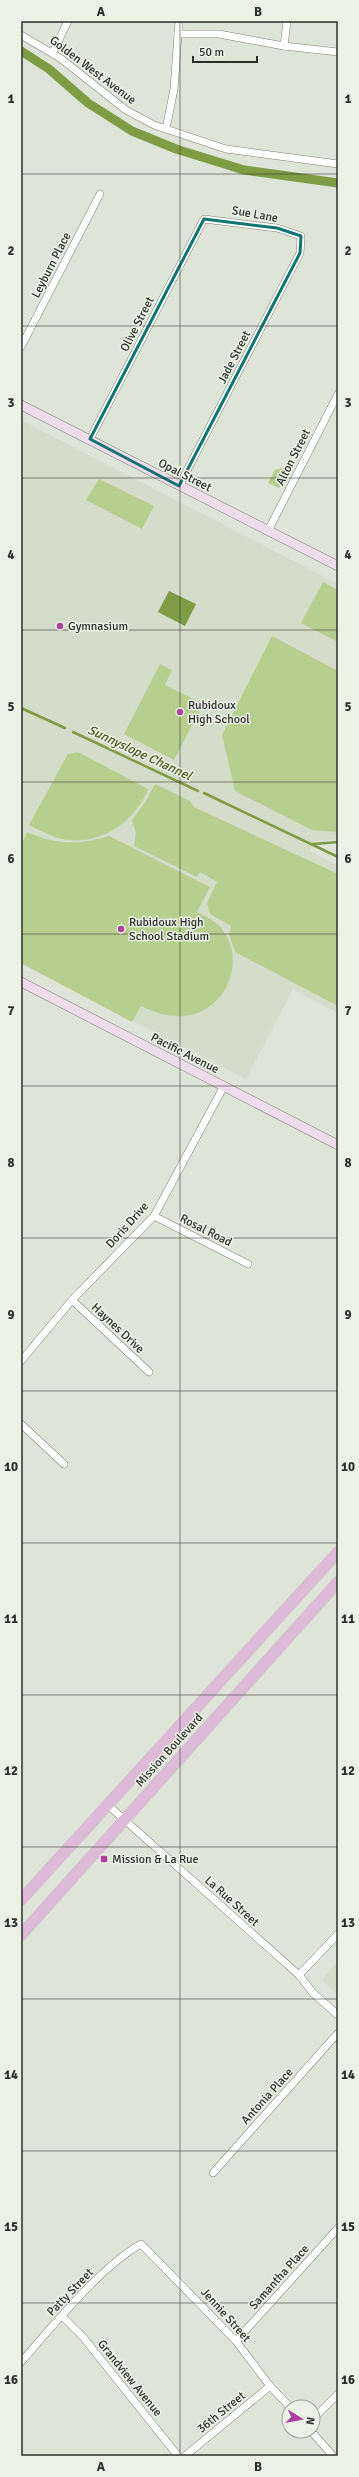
<svg xmlns="http://www.w3.org/2000/svg" width="359" height="2477" font-family="Signika,sans-serif">
  <style>
    .built { fill: #d4dcca }
    .green { fill: #b6cf8f }
    .water { fill: #7e9c44 }
    .lines { fill: none; stroke-linecap: round; stroke-linejoin: round }
    .stream { stroke: #7e9c44; stroke-width: 2.5 }
    .canal { stroke: #7e9c44; stroke-width: 9 }
    .street-casing { stroke: #7d8178; stroke-width: 8 }
    .secondary-casing { stroke: #7d8178; stroke-width: 10 }
    .primary-casing { stroke: #c4c4c3; stroke-width: 12 }
    .street { stroke: #fff; stroke-width: 7 }
    .secondary { stroke: #eedceb; stroke-width: 9 }
    .primary { stroke: #ddbad7; stroke-width: 11 }
    .marked { fill: none; stroke: #0f766e; stroke-width: 3; stroke-linejoin: round }
    .grid { fill: none; stroke: #2c2e2a; stroke-width: 1; stroke-opacity: 0.55 }
    .poi-dot { fill: #ad41a0; stroke: #ecf1e6; stroke-width: 1.5 }
    .labels { text-anchor: middle; stroke-width: 3; stroke-linejoin: round; paint-order: stroke }
    .street-label { font-size: 12px; fill: #2c2e2a; stroke: #ecf1e6 }
    .poi-label { font-size: 12px; fill: #2c2e2a; stroke: #ecf1e6; text-anchor: start }
    .water-label { font-size: 13px; font-style: italic; fill: #495d1f; stroke: #ecf1e6 }
    .neatline { fill: none; stroke: #2c2e2a; stroke-width: 1.5 }
    .grid-label { font-size: 13px; text-anchor: middle; font-weight: bold; fill: #2c2e2a }
  </style>
  <rect width="100%" height="100%" fill="#dfe4d9"/>
  <g class="built">
    <polygon points="21,420 338,584 338,839 315,841 310,851 338,865 338,1013 293,989 246,1079 21,964"/>
    <polygon points="338,1961 338,1995 323,1981 323,1978"/>
  </g>
  <g class="green">
    <polygon points="281,468 288,470 279,488 268,483 275,470"/>
    <polygon points="99,479 154,506 142,529 86,500"/>
    <polygon points="323,582 338,590 338,642 301,623"/>
    <polygon points="272,636 338,671 336,832 312,830 235,791 222,735"/>
    <polygon points="160,664 172,670 165,685 203,704 174,760 124,734"/>
    <path d="M78,752L148,789C134,825 93,850 55,837C46,834 38,829 29,825L68,754Z"/>
    <polygon points="155,784 190,801 194,807 338,874 338,1006 235,952 229,934 231,926 210,914 207,903 217,882 200,872 197,877 134,846 136,833 132,820 146,801"/>
    <path d="M27,832C56,845 80,845 109,836L210,887L197,912C208,917 217,922 224,932C249,969 218,1021 173,1016C162,1015 151,1011 141,1006L132,1022L21,963V846Z"/>
  </g>
  <polygon class="water" points="169,591 196,604 185,626 158,612"/>
  <g class="lines">
    <g class="stream">
      <polyline points="21,708 65,728"/>
      <polyline points="73,732 198,791"/>
      <polyline points="204,793 338,857"/>
      <polyline points="313,844 338,842"/>
    </g>
    <polyline class="canal" points="21,51 49,69 88,103 132,131 176,149 244,170 338,183"/>
    <g class="street-casing">
      <g id="street">
        <polyline points="178,34 219,34 284,46 338,52"/>
        <polyline points="21,35 60,58 126,110 154,125 226,149 338,164"/>
        <polyline points="284,46 287,21"/>
        <polyline points="53,52 68,21"/>
        <polyline points="166,129 174,89 179,21"/>
        <polyline points="21,347 100,194"/>
        <polyline points="90,439 204,219 277,228 301,236 300,253 179,486"/>
        <polyline points="269,529 338,394"/>
        <polyline points="154,1216 248,1264"/>
        <polyline points="72,1300 149,1372"/>
        <polyline points="21,1361 72,1300 154,1216 224,1086"/>
        <polyline points="21,1424 64,1464"/>
        <polyline points="109,1806 299,1975 313,1993 338,2015"/>
        <polyline points="299,1975 338,1934"/>
        <polyline points="213,2173 338,2033"/>
        <polyline points="62,2316 83,2337 178,2456"/>
        <polyline points="236,2341 338,2228"/>
        <path d="M21,2362C53,2326 100,2267 141,2244L236,2341L270,2386L290,2407"/>
        <polyline points="313,2419 338,2394"/>
        <polyline points="311,2431 333,2456"/>
        <polyline points="185,2456 270,2386"/>
      </g>
    </g>
    <g class="secondary-casing">
      <g id="secondary">
        <polyline points="21,405 338,566"/>
        <polyline points="21,982 338,1145"/>
      </g>
    </g>
    <g class="primary-casing">
      <g id="primary">
        <polyline points="21,1900 338,1552"/>
        <polyline points="21,1935 338,1582"/>
      </g>
    </g>
    <use href="#street" class="street"/>
    <use href="#secondary" class="secondary"/>
    <use href="#primary" class="primary"/>
  </g>
  <path class="marked" d="M204,219L277,228L301,236L300,253L179,486L90,439Z"/>
  <path class="grid" d="M180,21V2456M21,174H338M21,326H338M21,478H338M21,630H338M21,782H338M21,934H338M21,1086H338M21,1238H338M21,1391H338M21,1543H338M21,1695H338M21,1847H338M21,1999H338M21,2151H338M21,2303H338"/>
  <g class="poi-dot">
    <circle cx="60" cy="626" r="4"/>
    <circle cx="180" cy="712" r="4"/>
    <circle cx="121" cy="929" r="4"/>
    <rect x="100" y="1855" width="8" height="8" rx="2"/>
  </g>
  <g class="labels">
    <g class="street-label">
      <text transform="translate(93 70) rotate(37)" y="4">Golden West Avenue</text>
      <text transform="translate(255 214) rotate(10)" y="4">Sue Lane</text>
      <text transform="translate(51 265) rotate(-63)" y="4">Leyburn Place</text>
      <text transform="translate(137 324) rotate(-63)" y="4">Olive Street</text>
      <text transform="translate(234 357) rotate(-63)" y="4">Jade Street</text>
      <text transform="translate(293 457) rotate(-63)" y="4">Alton Street</text>
      <text transform="translate(185 475) rotate(27)" y="4">Opal Street</text>
      <text transform="translate(185 1053) rotate(27)" y="4">Pacific Avenue</text>
      <text transform="translate(127 1225) rotate(-48)" y="4">Doris Drive</text>
      <text transform="translate(206 1230) rotate(27)" y="4">Rosal Road</text>
      <text transform="translate(118 1328) rotate(43)" y="4">Haynes Drive</text>
      <text transform="translate(169 1750) rotate(-48)" y="4">Mission Boulevard</text>
      <text transform="translate(232 1901) rotate(42)" y="4">La Rue Street</text>
      <text transform="translate(267 2096) rotate(-48)" y="4">Antonia Place</text>
      <text transform="translate(279 2277) rotate(-48)" y="4">Samantha Place</text>
      <text transform="translate(70 2292) rotate(-46)" y="4">Patty Street</text>
      <text transform="translate(226 2315) rotate(48)" y="4">Jennie Street</text>
      <text transform="translate(130 2378) rotate(51)" y="4">Grandview Avenue</text>
      <text transform="translate(221 2412) rotate(-39)" y="4">36th Street</text>
    </g>
    <g class="poi-label">
      <text x="68" y="630">Gymnasium</text>
      <text x="188" y="709">Rubidoux<tspan x="188" dy="14">High School</tspan></text>
      <text x="129" y="926">Rubidoux High<tspan x="129" dy="14">School Stadium</tspan></text>
      <text x="112" y="1863">Mission &amp; La Rue</text>
    </g>
    <g class="water-label">
      <text transform="translate(140 752) rotate(25)" y="5">Sunnyslope Channel</text>
    </g>
  </g>
  <rect width="359" height="2477" fill="none" stroke="#ecf1e6" stroke-width="44"/>
  <g transform="translate(301 2419) rotate(101)"><circle r="19" fill="#ecf1e6" stroke="#9fa39b"/>
  <path d="M0-3L7 15L0 10L-7 15Z" fill="#ad41a0"/>
  <text y="-6" font-size="11" font-weight="bold" text-anchor="middle" fill="#2c2e2a">N</text>
  </g>
  <path d="M193 56v6h64v-6" fill="none" stroke="#2c2e2a" stroke-width="2"/>
  <text x="199" y="56" font-size="12" fill="#2c2e2a" stroke="#ecf1e6" stroke-width="3" paint-order="stroke">50 m</text>
  <rect x="22" y="22" width="315" height="2433" class="neatline"/>
  <g class="grid-label">
    <text x="101" y="16">A</text>
    <text x="258" y="16">B</text>
    <text x="11" y="103">1</text>
    <text x="348" y="103">1</text>
    <text x="11" y="255">2</text>
    <text x="348" y="255">2</text>
    <text x="11" y="407">3</text>
    <text x="348" y="407">3</text>
    <text x="11" y="559">4</text>
    <text x="348" y="559">4</text>
    <text x="11" y="711">5</text>
    <text x="348" y="711">5</text>
    <text x="11" y="863">6</text>
    <text x="348" y="863">6</text>
    <text x="11" y="1015">7</text>
    <text x="348" y="1015">7</text>
    <text x="11" y="1167">8</text>
    <text x="348" y="1167">8</text>
    <text x="11" y="1319">9</text>
    <text x="348" y="1319">9</text>
    <text x="11" y="1471">10</text>
    <text x="348" y="1471">10</text>
    <text x="11" y="1623">11</text>
    <text x="348" y="1623">11</text>
    <text x="11" y="1775">12</text>
    <text x="348" y="1775">12</text>
    <text x="11" y="1927">13</text>
    <text x="348" y="1927">13</text>
    <text x="11" y="2079">14</text>
    <text x="348" y="2079">14</text>
    <text x="11" y="2231">15</text>
    <text x="348" y="2231">15</text>
    <text x="11" y="2384">16</text>
    <text x="348" y="2384">16</text>
    <text x="101" y="2471">A</text>
    <text x="258" y="2471">B</text>
  </g>
</svg>
